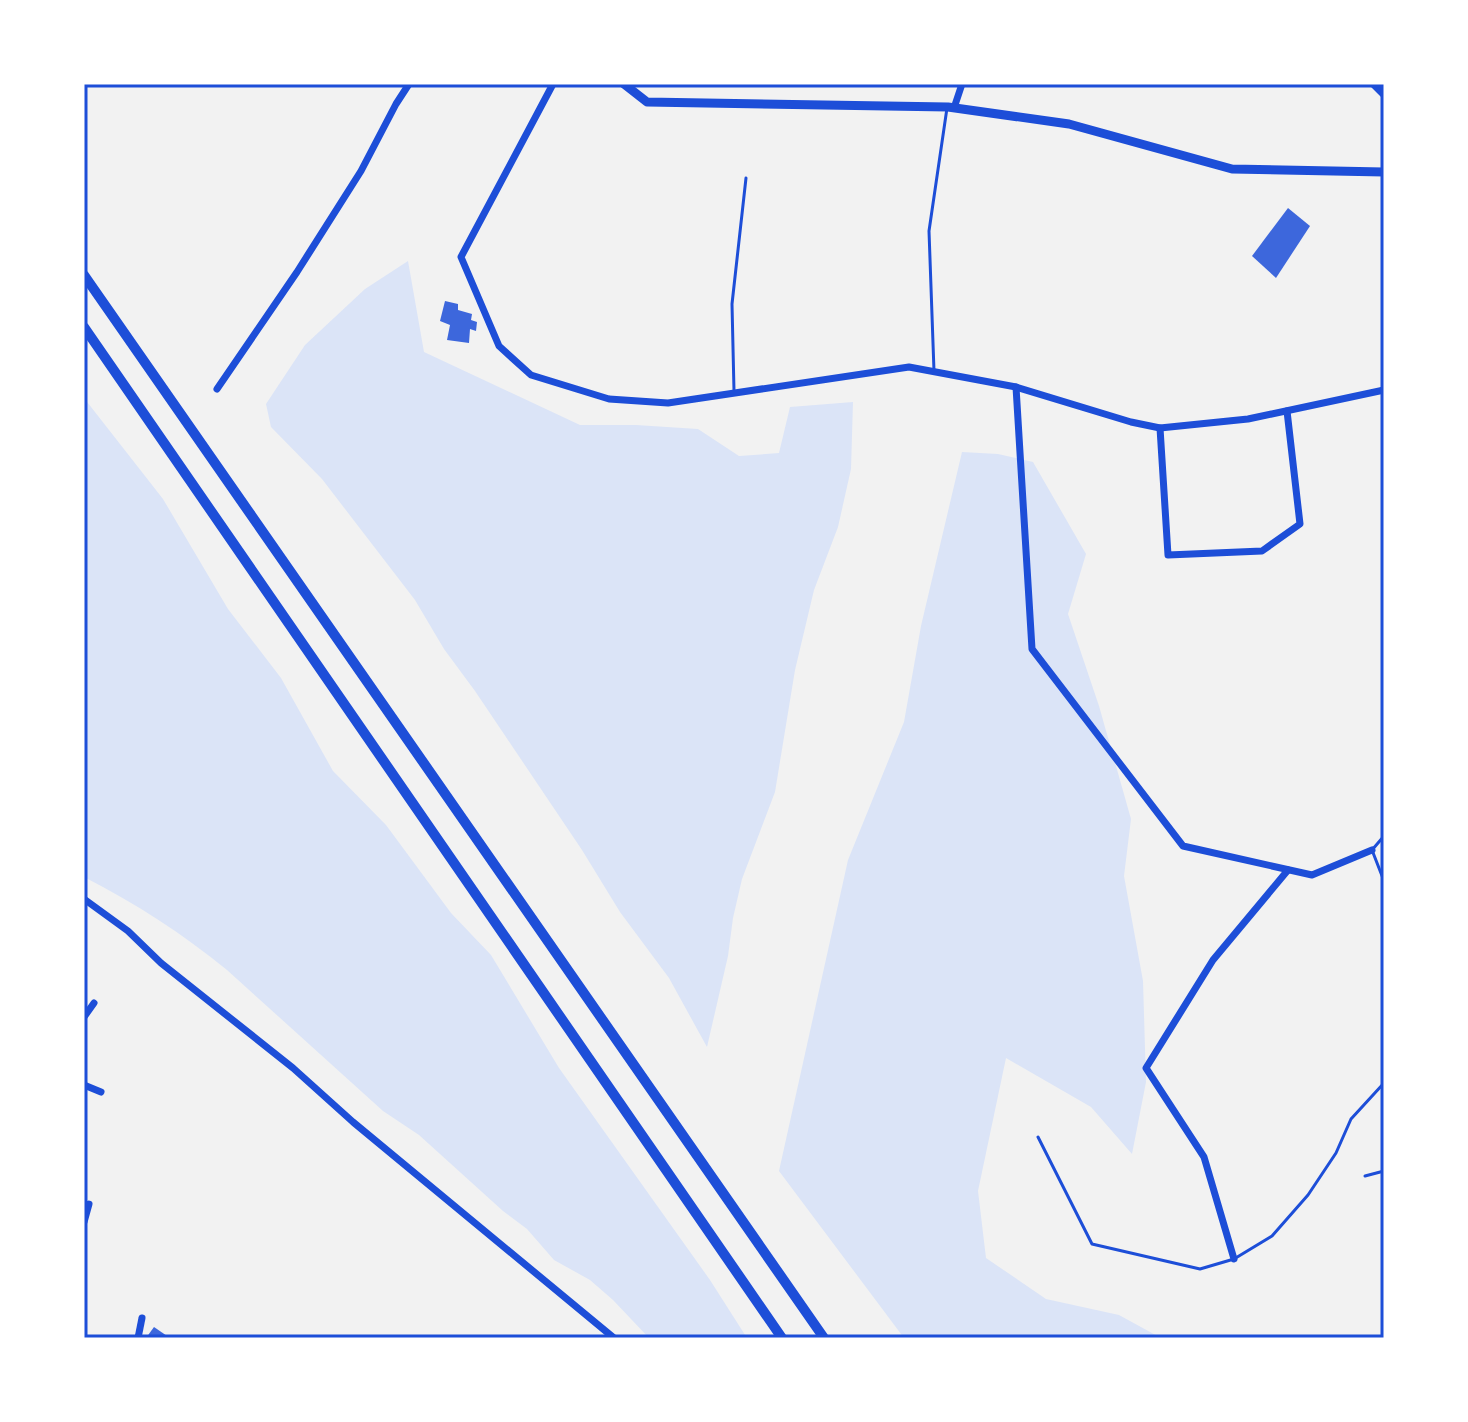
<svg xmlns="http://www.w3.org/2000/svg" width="1468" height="1422" font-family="Jost,sans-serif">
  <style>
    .green { fill: #dbe4f7 }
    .building { fill: #3d67dc }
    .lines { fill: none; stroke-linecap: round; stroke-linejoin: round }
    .service { stroke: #1d4ed8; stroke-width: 3 }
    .minor { stroke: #1d4ed8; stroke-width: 7 }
    .tertiary { stroke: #1d4ed8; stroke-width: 9 }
    .secondary { stroke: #1d4ed8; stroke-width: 10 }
    .neatline { fill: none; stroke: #1d4ed8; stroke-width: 3 }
  </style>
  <rect width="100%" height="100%" fill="#f2f2f2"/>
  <g class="green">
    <polygon points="408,261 424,352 580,425 636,425 698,429 739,456 779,453 790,407 853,402 851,469 838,527 814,590 795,670 775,792 742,879 733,918 728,956 707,1047 669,978 620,912 582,850 475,691 444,649 415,600 322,479 271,427 266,404 305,345 365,289"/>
    <path d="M84,398L163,499L228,609L281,678L333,771L386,825L451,913L491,955L559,1068L710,1280L747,1338H649L613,1300L590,1280L554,1260L527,1229L503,1211L419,1135L383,1111L227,970C183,934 135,903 84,877Z"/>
    <polygon points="962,452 998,454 1033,462 1086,554 1068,614 1099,706 1131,819 1124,876 1143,981 1146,1082 1132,1154 1091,1107 1006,1058 978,1191 986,1258 1046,1299 1119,1315 1161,1338 904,1338 779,1171 848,860 904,722 921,626"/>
  </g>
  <g class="building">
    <polygon points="1288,208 1310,226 1276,278 1252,256"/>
    <polygon points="445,301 458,304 458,310 472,314 471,320 477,322 476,331 470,329 469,343 447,340 450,325 440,321"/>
    <polygon points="154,1327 170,1338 146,1338"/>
  </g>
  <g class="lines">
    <g class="service">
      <polyline points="934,371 929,231 947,108"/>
      <polyline points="734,391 732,304 746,178"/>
      <polyline points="1384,836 1372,850 1384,881"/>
      <polyline points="1038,1137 1092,1244 1200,1269 1234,1259 1272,1236 1308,1195 1336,1153 1351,1119 1384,1083"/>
      <polyline points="1365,1176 1384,1171"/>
    </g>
    <g class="minor">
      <polyline points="553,84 461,257 499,346 531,375 609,399 668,403 909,367 1016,387 1131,422 1160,428 1248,419 1384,390"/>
      <polyline points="1373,84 1384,95"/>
      <polyline points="954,108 962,84"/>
      <polyline points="1016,387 1032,649 1183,846 1312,875 1372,850"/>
      <polyline points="217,389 297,272 361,171 396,104 409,84"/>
      <polyline points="1160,428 1168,555 1262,551 1300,524 1287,411"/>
      <polyline points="84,899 128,931 161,963 293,1068 353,1122 614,1338"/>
      <polyline points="84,1017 94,1003"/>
      <polyline points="84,1085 101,1092"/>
      <polyline points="84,1222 89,1204"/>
      <polyline points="1234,1259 1204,1157 1146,1068 1213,960 1288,870"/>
      <polyline points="138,1338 142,1318"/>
    </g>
    <polyline class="tertiary" points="624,84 647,102 948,107 1069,124 1232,169 1384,172"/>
    <g class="secondary">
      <polyline points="84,275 824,1338"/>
      <polyline points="84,327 782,1338"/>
    </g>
  </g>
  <rect width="1468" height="1422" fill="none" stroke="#ffffff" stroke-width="172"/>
  <rect x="86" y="86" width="1296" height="1250" class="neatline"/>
</svg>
